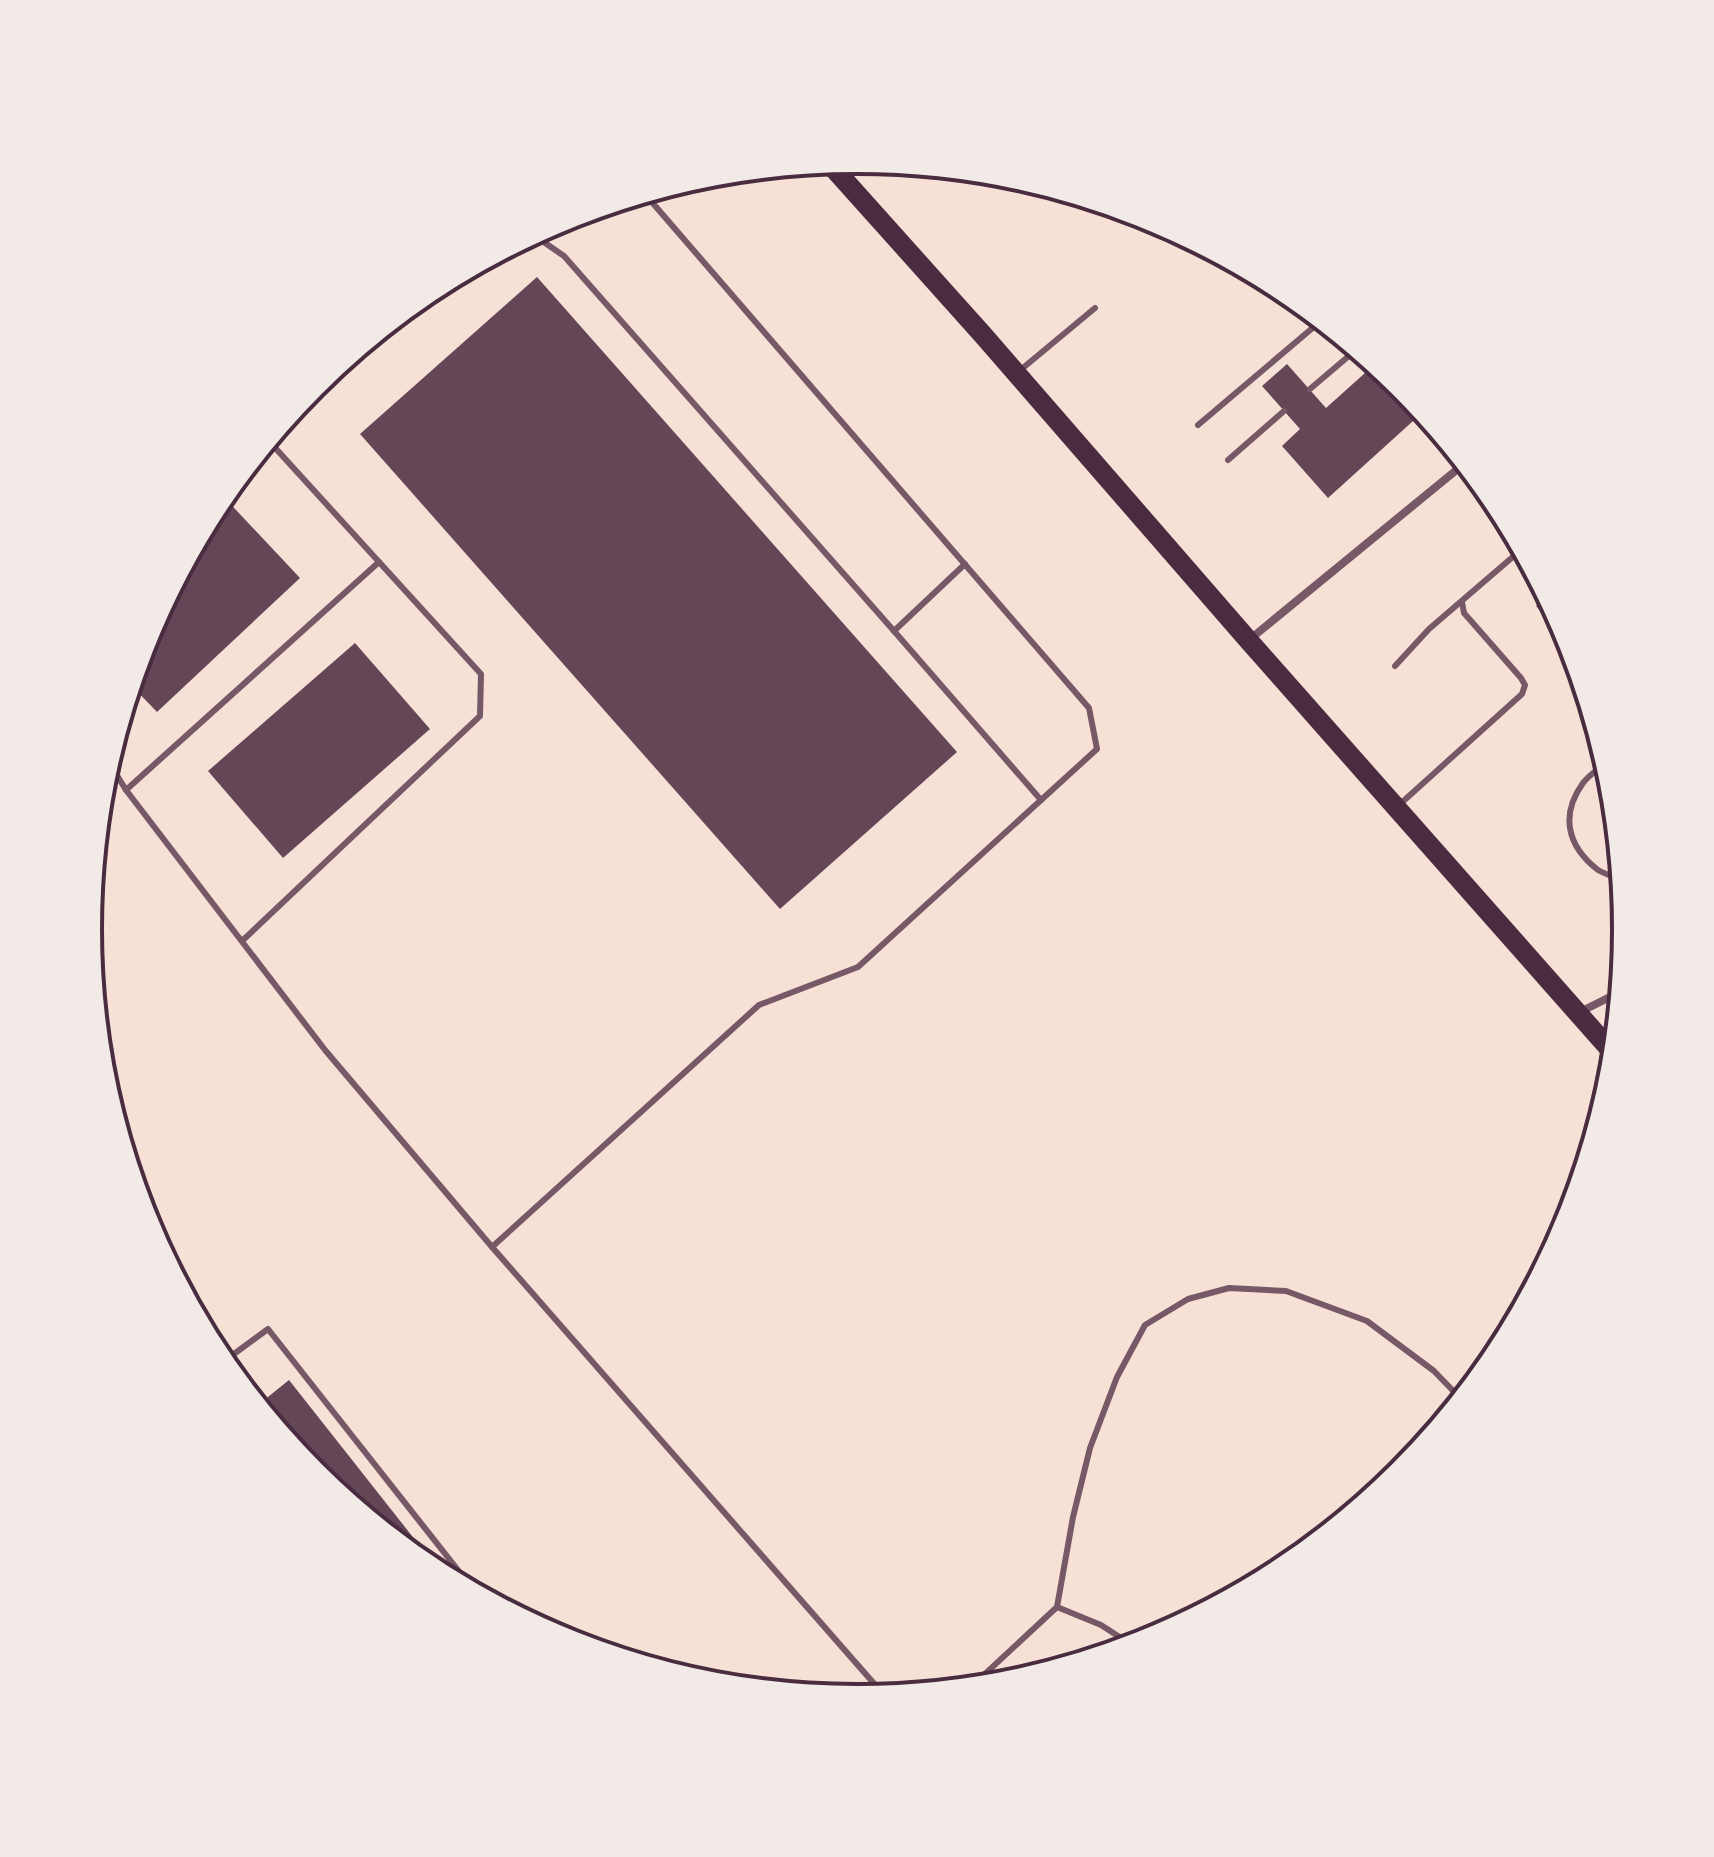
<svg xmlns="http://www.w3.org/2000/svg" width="1714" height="1857" font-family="Lato,sans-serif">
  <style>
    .building { fill: #644757 }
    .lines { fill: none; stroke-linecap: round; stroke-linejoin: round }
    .service { stroke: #755966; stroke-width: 6 }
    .minor { stroke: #755966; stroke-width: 8 }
    .primary { stroke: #4a2c40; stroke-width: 20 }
    .rim { fill: none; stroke: #4a2c40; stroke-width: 4 }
  </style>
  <rect width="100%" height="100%" fill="#f7e1d7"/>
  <g class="building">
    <polygon points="537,277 957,752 780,909 360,434"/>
    <polygon points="1287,364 1326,408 1375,364 1401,385 1423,412 1328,498 1282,446 1300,429 1262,386"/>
    <polygon points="222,495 300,578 157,712 131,685 147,634"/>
    <polygon points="1547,596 1568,635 1571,645 1536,606"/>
    <polygon points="355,643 430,729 283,858 208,771"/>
    <polygon points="289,1380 442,1574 429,1568 313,1472 258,1405"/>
  </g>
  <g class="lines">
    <g class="service">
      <polyline points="532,234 564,256 894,631"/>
      <polyline points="1018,372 1095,308"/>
      <polyline points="1310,389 1357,349"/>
      <polyline points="1198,425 1322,320"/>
      <polyline points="1228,460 1284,411"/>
      <polyline points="965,564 894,631 1041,800"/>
      <polyline points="1395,666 1429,629 1522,549"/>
      <polyline points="108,761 126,790 325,1050 492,1247 884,1695"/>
      <path d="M1606,762C1599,769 1589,775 1583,783C1560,815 1567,846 1598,870C1605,874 1614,877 1621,880"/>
      <polyline points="126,790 379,562"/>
      <polyline points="1399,805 1522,694 1525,685 1521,678 1464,613 1462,602"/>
      <polyline points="242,941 480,716 481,674 268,440"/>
      <polyline points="492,1247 759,1005 858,967 1097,749 1089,708 644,193"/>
      <polyline points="223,1362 268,1329 476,1593"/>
      <polyline points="1132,1645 1101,1625 1057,1607 1073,1517 1090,1448 1117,1377 1145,1325 1188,1299 1229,1288 1286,1291 1367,1321 1434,1371 1461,1399"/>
      <polyline points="972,1686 1057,1607"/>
    </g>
    <g class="minor">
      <polyline points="1249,640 1465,463"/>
      <polyline points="1578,1013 1620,992"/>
    </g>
    <polyline class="primary" points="828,162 983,335 1249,641 1614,1054"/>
  </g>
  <path d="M0 0H1714V1857H0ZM102 929a755 755 0 1 1 1510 0a755 755 0 1 1-1510 0Z" fill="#f1eae7" fill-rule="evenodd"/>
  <path class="rim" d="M102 929a755 755 0 1 1 1510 0a755 755 0 1 1-1510 0Z"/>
</svg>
